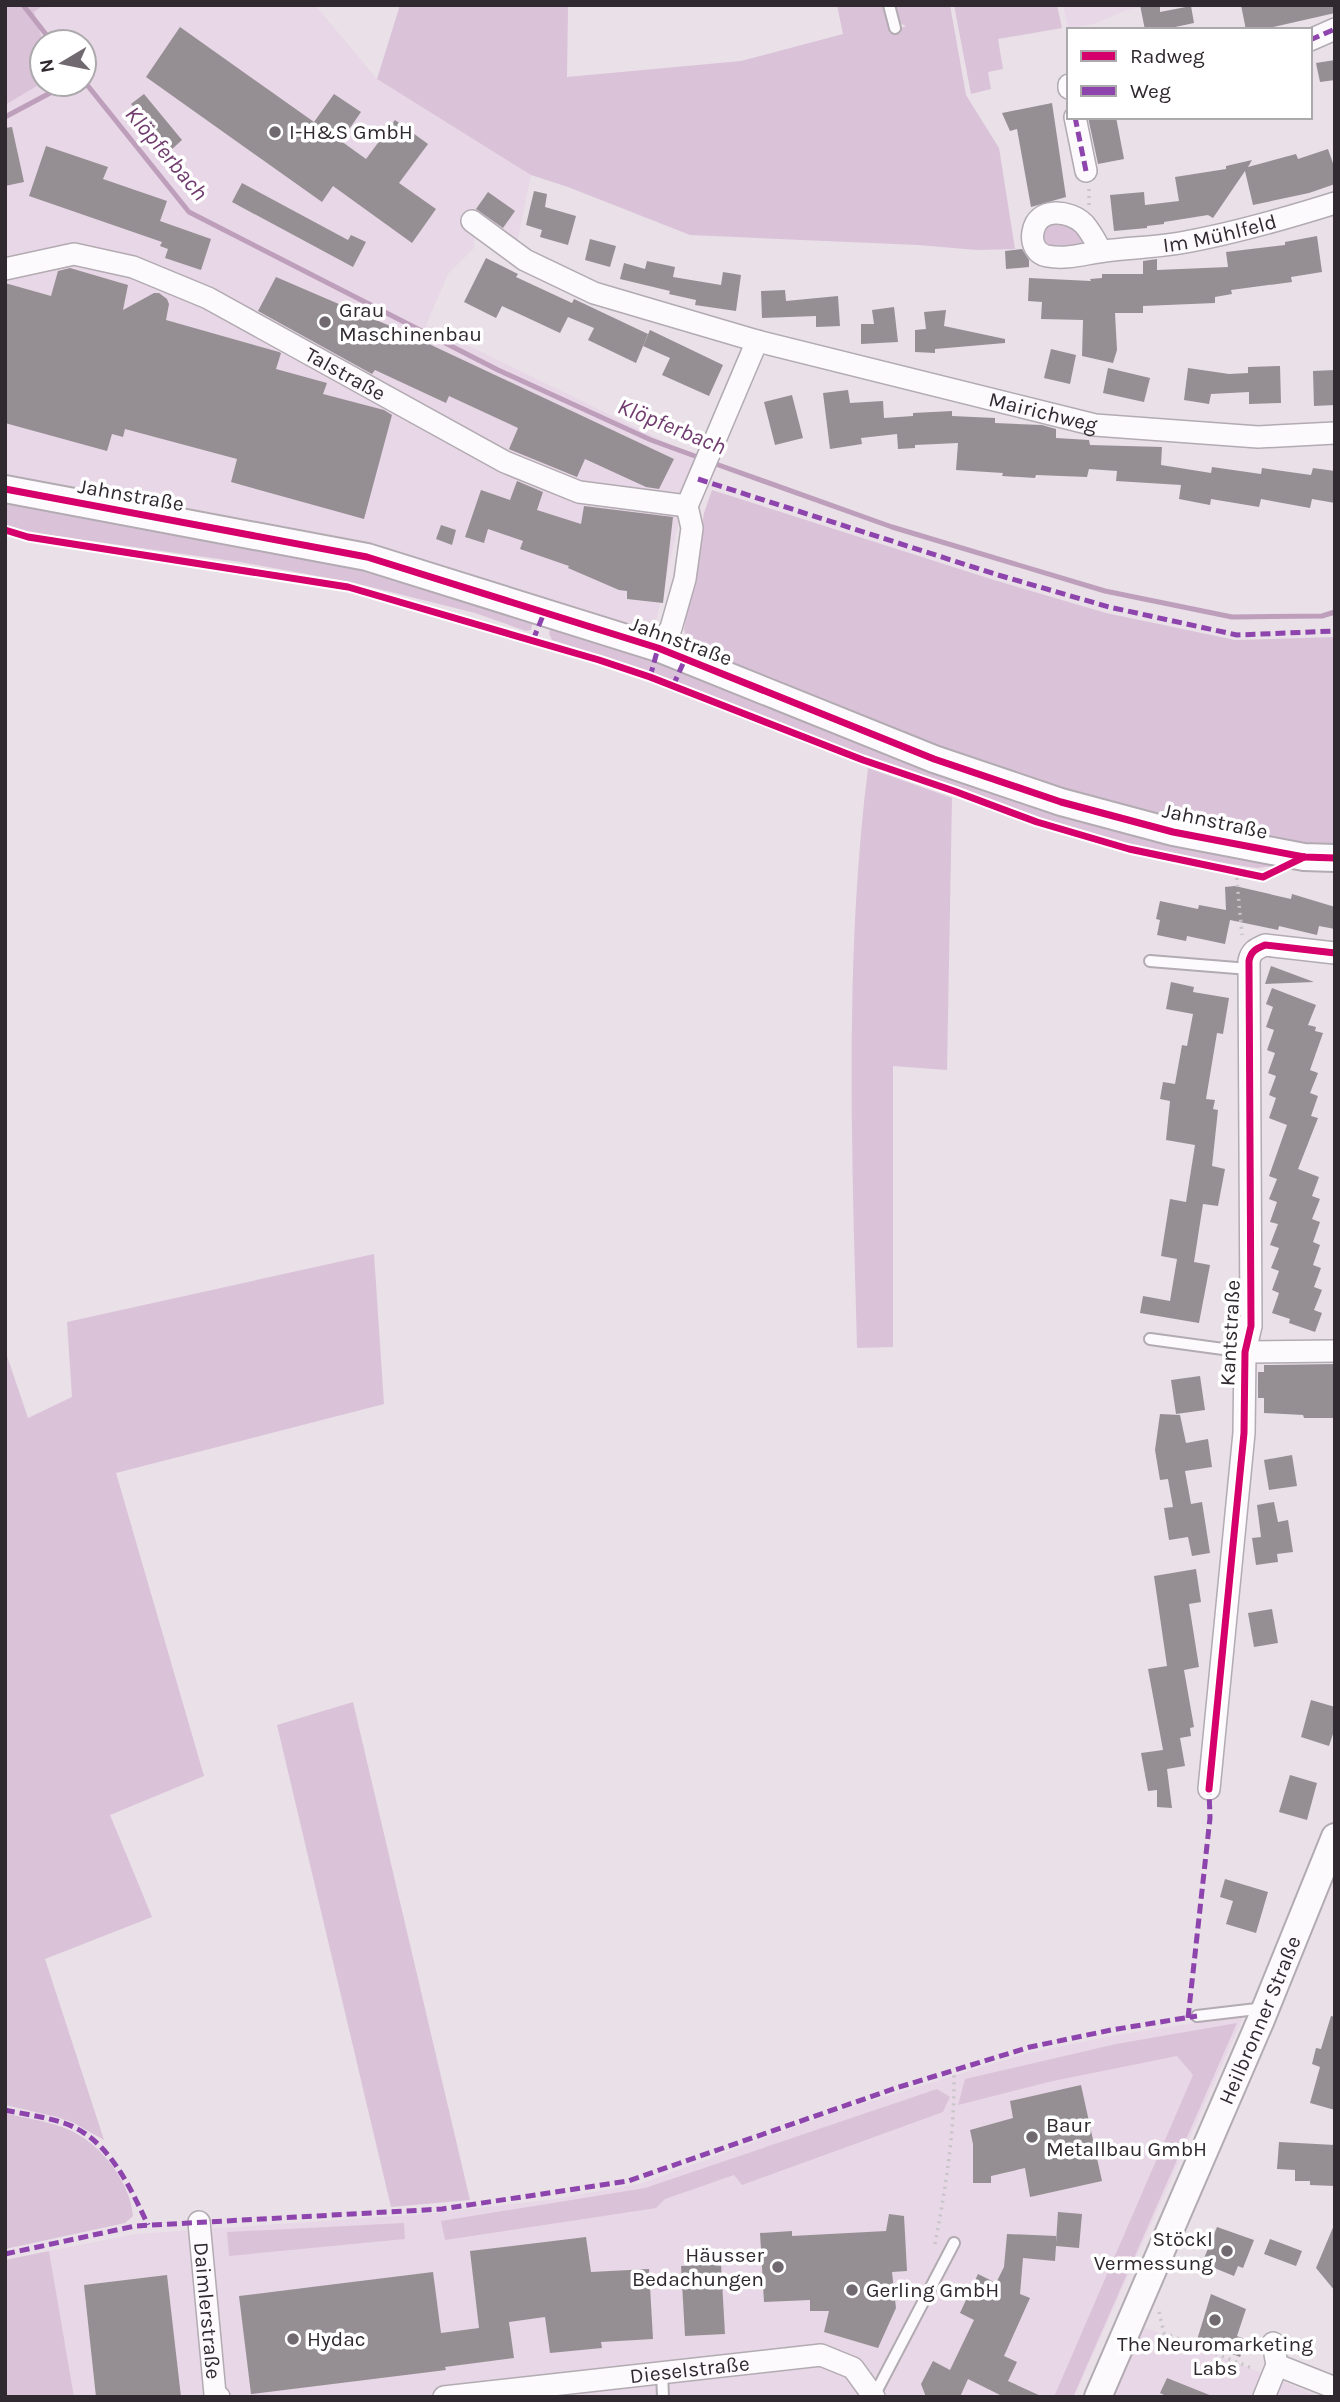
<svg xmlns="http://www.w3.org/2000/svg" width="1340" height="2402" font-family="Karla,sans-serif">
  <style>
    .built { fill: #e8d7e6 }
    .green { fill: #dac2d8 }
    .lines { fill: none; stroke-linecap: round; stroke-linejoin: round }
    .stream { stroke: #be9fbb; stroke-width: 5 }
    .building { fill: #958f94 }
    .service-casing { stroke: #b2abb2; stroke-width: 14 }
    .minor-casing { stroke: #b2abb2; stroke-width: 24 }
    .tertiary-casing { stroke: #b2abb2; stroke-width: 30 }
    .path { stroke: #c7c5c7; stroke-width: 3.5; stroke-dasharray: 2 5; stroke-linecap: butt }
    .service { stroke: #fcfafc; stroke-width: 10 }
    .minor { stroke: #fcfafc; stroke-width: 21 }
    .tertiary { stroke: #fcfafc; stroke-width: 26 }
    .quiet { stroke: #8e44ad; stroke-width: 5; stroke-dasharray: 10 5; stroke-linecap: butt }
    .cycleway-casing { stroke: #fff; stroke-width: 11 }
    .cycleway { stroke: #d6006c; stroke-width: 7 }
    .poi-dot { fill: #716970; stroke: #fff; stroke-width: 2.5 }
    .labels { text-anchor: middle; stroke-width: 7; stroke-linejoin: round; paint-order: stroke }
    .poi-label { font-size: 21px; fill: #30292f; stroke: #fff; text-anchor: start }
    .street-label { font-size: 21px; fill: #30292f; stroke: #fff }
    .water-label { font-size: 23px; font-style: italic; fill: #713c6f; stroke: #fff }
  </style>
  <rect width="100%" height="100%" fill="#e9e0e8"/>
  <g class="built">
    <polygon points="44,5 315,5 377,79 531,175 517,242 475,213 474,248 448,274 426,325 702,460 681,512 653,635 99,496 5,476 5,105 42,83 84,84 84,42 43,42 34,12"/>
    <polygon points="1063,5 1152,5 1126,10 1094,24 1068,28"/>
    <polygon points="1244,2015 1074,2397 74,2397 49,2251 136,2234 426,2214 556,2199 643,2183 833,2113 1028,2053 1112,2036"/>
    <polygon points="1141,2326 1282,2381 1319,2397 1108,2397"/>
  </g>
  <g class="green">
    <polygon points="5,5 44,5 34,12 43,42 42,83 5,105"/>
    <polygon points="400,5 568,5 567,77 741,61 843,34 837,5 886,5 892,24 889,33 906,26 898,22 892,5 950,5 966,95 999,148 1015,249 977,250 918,245 690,235 568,187 531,175 377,79"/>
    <polygon points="954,5 1057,5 1062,28 998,39 1003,69 988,72 991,89 971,94"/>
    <polygon points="1062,222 1075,228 1087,243 1083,246 1047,245 1044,241 1044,230 1051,223"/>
    <polygon points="712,490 994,580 1106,613 1235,640 1335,637 1335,845 1266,843 1069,794 943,751 695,654 688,643 684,629 704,513"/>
    <polygon points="5,502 348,563 533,619 531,630 526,631 475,613 351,582 240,562 28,532 5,526"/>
    <polygon points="557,623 1274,862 1274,866 1257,868 1186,857 1090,834 1022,813 852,751 673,680 552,640 549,634 550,628"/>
    <path d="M868,768L952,798L947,1070L893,1066V1347L857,1348C852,1155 844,960 868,768Z"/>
    <polygon points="374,1254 384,1404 116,1473 204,1776 110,1815 152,1917 45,1959 104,2140 74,2123 57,2117 5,2105 5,1350 28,1418 72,1397 67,1322"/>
    <polygon points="353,1702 470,2200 391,2207 277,1725"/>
    <polygon points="1237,2023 1073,2397 1054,2397 1193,2075 1177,2056 1053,2081 958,2105 965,2079 1116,2044"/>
    <polygon points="937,2089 950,2097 943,2112 742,2185 734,2175 665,2199 656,2208 445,2240 441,2221 645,2188"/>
    <path d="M5,2113C23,2118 42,2120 59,2126C96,2137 130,2179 133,2216L125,2223L5,2249Z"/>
    <polygon points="404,2223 405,2239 229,2256 227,2232"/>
    <polygon points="49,2251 74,2397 5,2397 5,2260"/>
  </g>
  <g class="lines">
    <g class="stream">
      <polyline points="23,5 52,42"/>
      <polyline points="84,81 189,212 498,370 651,440 703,459"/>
      <polyline points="5,117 67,84"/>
      <polyline points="713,463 892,527 1105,591 1232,617 1322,616 1335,612"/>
    </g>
  </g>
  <g class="building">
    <polygon points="1140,5 1160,5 1160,12 1191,6 1194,23 1161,30 1145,30"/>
    <polygon points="1241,5 1335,5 1335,13 1260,30 1246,30"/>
    <polygon points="180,27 314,122 334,94 361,112 341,141 366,159 395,120 428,144 399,183 436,209 412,243 333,186 322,202 146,77"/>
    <polygon points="1335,60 1335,80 1320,82 1316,63"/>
    <polygon points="144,94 182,140 171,150 131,104"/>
    <polygon points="1052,103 1066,197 1031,207 1017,129 1010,131 1002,113"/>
    <polygon points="1088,117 1116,117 1124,159 1098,164"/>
    <polygon points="12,127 24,182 5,186 5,128"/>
    <polygon points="46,146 108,167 103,179 167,201 160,221 211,239 201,270 165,258 168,249 160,246 162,242 29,196"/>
    <polygon points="1328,149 1335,169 1335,184 1309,193 1253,205 1245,171 1213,218 1208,215 1164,222 1164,224 1147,226 1147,228 1114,231 1110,195 1144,192 1145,205 1179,201 1175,177 1226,169 1226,166 1252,160 1248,167 1296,154 1298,159"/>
    <polygon points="242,183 348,240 351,235 366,242 353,267 232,202"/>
    <polygon points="534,191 547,194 545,207 576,216 568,245 540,237 542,230 526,225"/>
    <polygon points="488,192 515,211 503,228 476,209"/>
    <polygon points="1317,236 1322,272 1291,277 1292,282 1231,290 1232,294 1215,297 1215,303 1143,306 1143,313 1115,313 1117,350 1113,363 1082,356 1083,320 1041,319 1042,302 1028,301 1029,278 1091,281 1090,279 1102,278 1102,274 1143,274 1143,261 1157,259 1157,270 1228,267 1226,252 1285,245 1285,242"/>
    <polygon points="590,239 616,246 610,267 585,260"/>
    <polygon points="1022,249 1029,260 1029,267 1006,269 1005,251"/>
    <polygon points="486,258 518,274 516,277 572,303 574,299 648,334 636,363 588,340 594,328 568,317 560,333 502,306 496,318 464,302"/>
    <polygon points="647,261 675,267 673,277 721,285 723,272 741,275 736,311 695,305 696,300 669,294 670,291 620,279 624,263 645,269"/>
    <polygon points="70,268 128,285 123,310 154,293 159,293 167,299 169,304 166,320 279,352 281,353 276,369 327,383 323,394 384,410 392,415 364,519 231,482 237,459 125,429 123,437 112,434 107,451 5,423 5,283 51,296 58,271"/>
    <polygon points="276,277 397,329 674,459 659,489 646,487 585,459 577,477 511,450 509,449 518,428 449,396 446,403 375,370 372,374 258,311"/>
    <polygon points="785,290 786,301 838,296 840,326 816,327 816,316 762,318 761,291"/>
    <polygon points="894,307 898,342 861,344 861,324 874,324 872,310"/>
    <polygon points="946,310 944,326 1005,339 1005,343 935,349 935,353 915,352 915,330 926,329 924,312"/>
    <polygon points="650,330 723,365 709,396 662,375 670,358 643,346"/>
    <polygon points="1051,349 1076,355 1070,384 1044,378"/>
    <polygon points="1280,366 1281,403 1249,404 1249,392 1211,394 1209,404 1184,400 1188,368 1229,374 1248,373 1248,367"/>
    <polygon points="1108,368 1150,378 1144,402 1103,393"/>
    <polygon points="1335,370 1335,405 1314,406 1313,371"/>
    <polygon points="848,390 850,403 883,401 884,418 913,416 913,413 952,411 952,416 995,418 995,423 1042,425 1056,429 1056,438 1089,440 1090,445 1162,447 1161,465 1211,473 1212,467 1261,474 1262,468 1311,475 1313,468 1335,471 1335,503 1312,499 1310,508 1261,499 1259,507 1211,499 1210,505 1179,499 1181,485 1116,481 1117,471 1089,469 1087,477 1036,475 1035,478 1002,476 1003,473 956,470 958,443 915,445 915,448 898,449 897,434 861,438 862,444 830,449 823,393"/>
    <polygon points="792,395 803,438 775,445 764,402"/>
    <polygon points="517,481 543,492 537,510 581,524 584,506 673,517 663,603 627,599 627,591 619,590 568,568 569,566 520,549 523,541 488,529 484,543 465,537 481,490 510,500"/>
    <polygon points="441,525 456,530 452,545 436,539"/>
    <polygon points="1235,886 1291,899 1292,894 1335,907 1335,929 1319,926 1317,935 1279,926 1278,930 1230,920 1225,944 1187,936 1186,941 1157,935 1160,920 1156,919 1160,901 1198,909 1199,905 1226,910 1225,887"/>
    <polygon points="1271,966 1314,982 1265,984"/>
    <polygon points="1171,982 1194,987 1193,992 1229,998 1223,1034 1217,1033 1206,1099 1215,1100 1213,1109 1218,1110 1212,1166 1225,1169 1218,1206 1203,1204 1194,1262 1210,1265 1199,1323 1140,1313 1143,1296 1170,1301 1177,1259 1161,1256 1170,1199 1186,1202 1195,1145 1166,1140 1170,1101 1160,1099 1163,1082 1175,1084 1182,1045 1187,1046 1193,1014 1166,1009"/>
    <polygon points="1272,988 1316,1005 1308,1025 1316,1027 1315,1031 1323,1033 1310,1070 1318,1073 1310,1093 1318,1096 1311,1116 1318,1118 1298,1169 1319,1177 1312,1196 1320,1199 1312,1219 1320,1222 1313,1242 1320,1245 1313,1265 1321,1268 1314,1287 1322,1290 1314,1310 1322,1313 1315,1332 1289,1323 1290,1319 1272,1313 1279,1293 1272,1290 1279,1271 1271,1268 1279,1248 1270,1245 1278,1224 1270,1222 1277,1202 1269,1199 1277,1179 1269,1176 1287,1125 1269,1118 1276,1098 1269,1095 1276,1076 1268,1073 1275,1053 1267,1050 1274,1030 1266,1027 1273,1007 1266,1004"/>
    <polygon points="1335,1364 1335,1418 1304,1418 1303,1415 1264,1413 1264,1398 1258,1398 1258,1372 1264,1372 1264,1365"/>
    <polygon points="1200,1376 1205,1410 1176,1414 1171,1380"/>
    <polygon points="1160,1414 1180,1415 1186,1443 1208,1439 1212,1467 1185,1471 1191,1504 1202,1502 1210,1553 1192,1556 1188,1537 1169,1540 1164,1508 1173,1507 1168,1479 1160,1480 1155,1450"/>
    <polygon points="1292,1455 1297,1486 1269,1490 1264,1460"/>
    <polygon points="1274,1502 1278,1522 1288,1520 1293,1552 1277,1554 1278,1562 1256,1565 1252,1538 1261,1537 1257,1505"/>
    <polygon points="1196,1569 1201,1602 1189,1604 1199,1667 1184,1670 1194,1727 1190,1728 1191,1736 1180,1738 1185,1766 1167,1769 1172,1808 1157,1807 1157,1790 1148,1791 1141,1753 1163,1750 1148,1669 1167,1666 1154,1576"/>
    <polygon points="1272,1609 1278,1643 1254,1647 1248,1613"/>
    <polygon points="1311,1700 1335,1707 1335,1728 1329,1746 1301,1737"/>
    <polygon points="1290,1775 1317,1783 1307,1820 1279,1812"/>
    <polygon points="1225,1879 1268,1892 1256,1933 1226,1924 1233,1901 1220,1897"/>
    <polygon points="1331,2016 1335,2017 1335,2110 1310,2103 1320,2067 1312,2064 1316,2048 1321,2049"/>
    <polygon points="1081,2085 1102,2181 1030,2197 1025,2168 991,2176 991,2183 973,2183 973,2144 970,2130 1013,2118 1010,2101"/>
    <polygon points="1279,2142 1335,2145 1335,2186 1310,2185 1310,2181 1295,2181 1295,2170 1277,2169"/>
    <polygon points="1058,2212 1082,2214 1079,2248 1056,2246 1055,2261 1023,2258 1020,2294 1030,2298 1004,2356 1017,2362 1008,2381 1043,2397 1004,2397 968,2379 960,2397 926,2397 921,2384 933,2361 950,2370 974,2320 960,2313 978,2274 996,2283 1004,2267 1007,2234 1056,2236 1056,2243"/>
    <polygon points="889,2214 904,2216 907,2271 892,2272 896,2308 878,2348 824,2332 829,2311 810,2311 810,2300 764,2302 760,2233 792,2231 792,2236 886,2231"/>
    <polygon points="1334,2225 1335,2225 1335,2291 1316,2268"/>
    <polygon points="1217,2227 1254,2240 1243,2268 1238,2266 1234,2276 1202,2263"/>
    <polygon points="586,2237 591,2272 649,2269 653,2339 601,2342 602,2348 550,2353 545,2317 509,2322 514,2358 445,2367 446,2370 251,2394 239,2296 433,2272 441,2333 479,2328 470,2251"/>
    <polygon points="1270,2239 1302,2251 1296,2266 1264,2254"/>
    <polygon points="721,2264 725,2334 685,2336 681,2266"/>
    <polygon points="167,2275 181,2397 96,2397 84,2285"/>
    <polygon points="1211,2294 1246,2309 1237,2336 1247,2340 1240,2357 1197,2340"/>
    <polygon points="1167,2378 1212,2396 1212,2397 1168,2397 1160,2393"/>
  </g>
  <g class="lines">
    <g class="service-casing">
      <g id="service">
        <polyline points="889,5 895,28"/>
        <polyline points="1150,961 1249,969"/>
        <polyline points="1150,1339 1245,1352"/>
        <polyline points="1197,2016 1265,2008"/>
        <polyline points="662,2372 663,2397"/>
        <polyline points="874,2396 954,2243"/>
      </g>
    </g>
    <g class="minor-casing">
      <g id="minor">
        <polyline points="1310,40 1335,29"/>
        <polyline points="1069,85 1069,88"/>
        <polyline points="1075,117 1086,171"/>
        <path id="s1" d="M472,221L525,260L594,293L757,341L1095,425L1258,437L1335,433"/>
        <path id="s2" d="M1101,251C1096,242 1091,232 1084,224C1070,210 1037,206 1033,232C1031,243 1036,254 1047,256C1068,260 1086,253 1105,251C1130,248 1155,247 1180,243C1232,234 1284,219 1335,203"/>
        <path id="s3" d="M5,269L74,254L133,267L208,298L505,462L579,492L687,506"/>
        <polyline points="658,648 671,628 685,579 692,528 687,506 757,341"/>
        <polyline points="1245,1352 1335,1351"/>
        <path d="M1209,1789L1244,1433L1245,1352L1251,1326L1249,961C1251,951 1256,949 1265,945L1335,953"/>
        <path id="s4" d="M199,2222L215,2394L219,2397"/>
        <polyline points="1277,2365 1335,2388"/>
        <path id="s5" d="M444,2397L821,2355L853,2368L874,2397"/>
        <polyline points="1264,2397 1277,2365 1273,2343"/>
      </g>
    </g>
    <g class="tertiary-casing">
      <g id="tertiary">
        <polyline points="5,489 367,557 658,648 934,759 1061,802 1173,832 1304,857 1335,858"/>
        <path id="s6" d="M1098,2397L1260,2022L1335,1837"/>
      </g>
    </g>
    <g class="path">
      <polyline points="1089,189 1089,206"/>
      <polyline points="1236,871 1242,935"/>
      <path d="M935,2244C946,2186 955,2130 954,2071"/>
      <polyline points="1159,2312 1164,2333 1254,2369"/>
    </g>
    <use href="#service" class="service"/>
    <use href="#minor" class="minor"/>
    <use href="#tertiary" class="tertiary"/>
    <g class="quiet">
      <polyline points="1310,40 1335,29"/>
      <polyline points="1069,85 1069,88"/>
      <polyline points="1075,117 1086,171"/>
      <polyline points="698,479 998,575 1109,607 1237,635 1335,631"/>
      <polyline points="533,640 544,613"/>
      <polyline points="650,677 658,648"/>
      <polyline points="673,686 685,659"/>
      <polyline points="1188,2018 1210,1818 1209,1789"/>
      <path d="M5,2110C24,2114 45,2117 64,2123C108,2138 129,2185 148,2225"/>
      <polyline points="5,2254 135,2226 442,2209 628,2181 896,2088 1030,2047 1111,2030 1197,2016"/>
    </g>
    <g class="cycleway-casing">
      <g id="cycleway">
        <polyline points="5,489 367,557 658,648 934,759 1061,802 1173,832 1304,857 1335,858"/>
        <polyline points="5,530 28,537 348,587 599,660 650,677 863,760 954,791 1037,822 1129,849 1263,877 1304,857"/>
        <path d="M1209,1789L1244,1433L1245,1352L1251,1326L1249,961C1251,951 1256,949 1265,945L1335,953"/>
      </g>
    </g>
    <use href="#cycleway" class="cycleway"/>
  </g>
  <g class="poi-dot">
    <circle cx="275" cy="132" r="7"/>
    <circle cx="325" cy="322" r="7"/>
    <circle cx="1032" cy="2137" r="7"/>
    <circle cx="1227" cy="2251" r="7"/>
    <circle cx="778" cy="2267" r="7"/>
    <circle cx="852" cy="2290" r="7"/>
    <circle cx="1215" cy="2320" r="7"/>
    <circle cx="293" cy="2339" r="7"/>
  </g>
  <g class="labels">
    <g class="poi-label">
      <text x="289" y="139">I-H&amp;S GmbH</text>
      <text x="339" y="317">Grau<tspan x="339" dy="24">Maschinenbau</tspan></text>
      <text x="1046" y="2132">Baur<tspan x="1046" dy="24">Metallbau GmbH</tspan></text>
      <text x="1213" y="2246" text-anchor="end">Stöckl<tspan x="1213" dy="24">Vermessung</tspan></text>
      <text x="764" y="2262" text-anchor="end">Häusser<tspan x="764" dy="24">Bedachungen</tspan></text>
      <text x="866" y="2297">Gerling GmbH</text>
      <text x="307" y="2346">Hydac</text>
      <text x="1215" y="2351" text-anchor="middle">The Neuromarketing<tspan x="1215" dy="24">Labs</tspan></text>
    </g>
    <g class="street-label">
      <text dy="7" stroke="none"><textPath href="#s2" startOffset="301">Im Mühlfeld</textPath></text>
      <text dy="7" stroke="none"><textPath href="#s3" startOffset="369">Talstraße</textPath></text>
      <text dy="7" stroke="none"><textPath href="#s1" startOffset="607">Mairichweg</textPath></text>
      <text transform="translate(131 495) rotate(10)" y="7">Jahnstraße</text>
      <text transform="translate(681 641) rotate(20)" y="7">Jahnstraße</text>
      <text transform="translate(1215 821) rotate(12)" y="7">Jahnstraße</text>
      <text transform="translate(1230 1333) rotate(-87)" y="7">Kantstraße</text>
      <text dy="7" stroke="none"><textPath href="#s6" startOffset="410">Heilbronner Straße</textPath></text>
      <text dy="7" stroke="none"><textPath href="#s4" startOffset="89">Daimlerstraße</textPath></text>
      <text dy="7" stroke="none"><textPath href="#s5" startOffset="247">Dieselstraße</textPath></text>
    </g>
    <g class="water-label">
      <text transform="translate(167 153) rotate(50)" y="8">Klöpferbach</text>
      <text transform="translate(672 426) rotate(22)" y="8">Klöpferbach</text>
    </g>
  </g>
  <rect width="1340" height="2402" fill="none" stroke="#30292f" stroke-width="14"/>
  <rect x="1067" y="28" width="245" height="91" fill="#ffffff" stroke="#aca9ac" stroke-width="2"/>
  <rect x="1081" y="51" width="35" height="10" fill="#d6006c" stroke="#aca9ac" stroke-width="2"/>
  <text x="1130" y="63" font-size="21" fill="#30292f">Radweg</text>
  <rect x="1081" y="86" width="35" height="10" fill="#8e44ad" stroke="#aca9ac" stroke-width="2"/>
  <text x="1130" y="98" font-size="21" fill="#30292f">Weg</text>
  <g transform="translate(63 63) rotate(260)"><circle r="33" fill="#ffffff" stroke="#aca9ac" stroke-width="2"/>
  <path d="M0-5L12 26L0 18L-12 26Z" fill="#716970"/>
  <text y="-10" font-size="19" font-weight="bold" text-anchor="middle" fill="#30292f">N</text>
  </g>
</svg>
